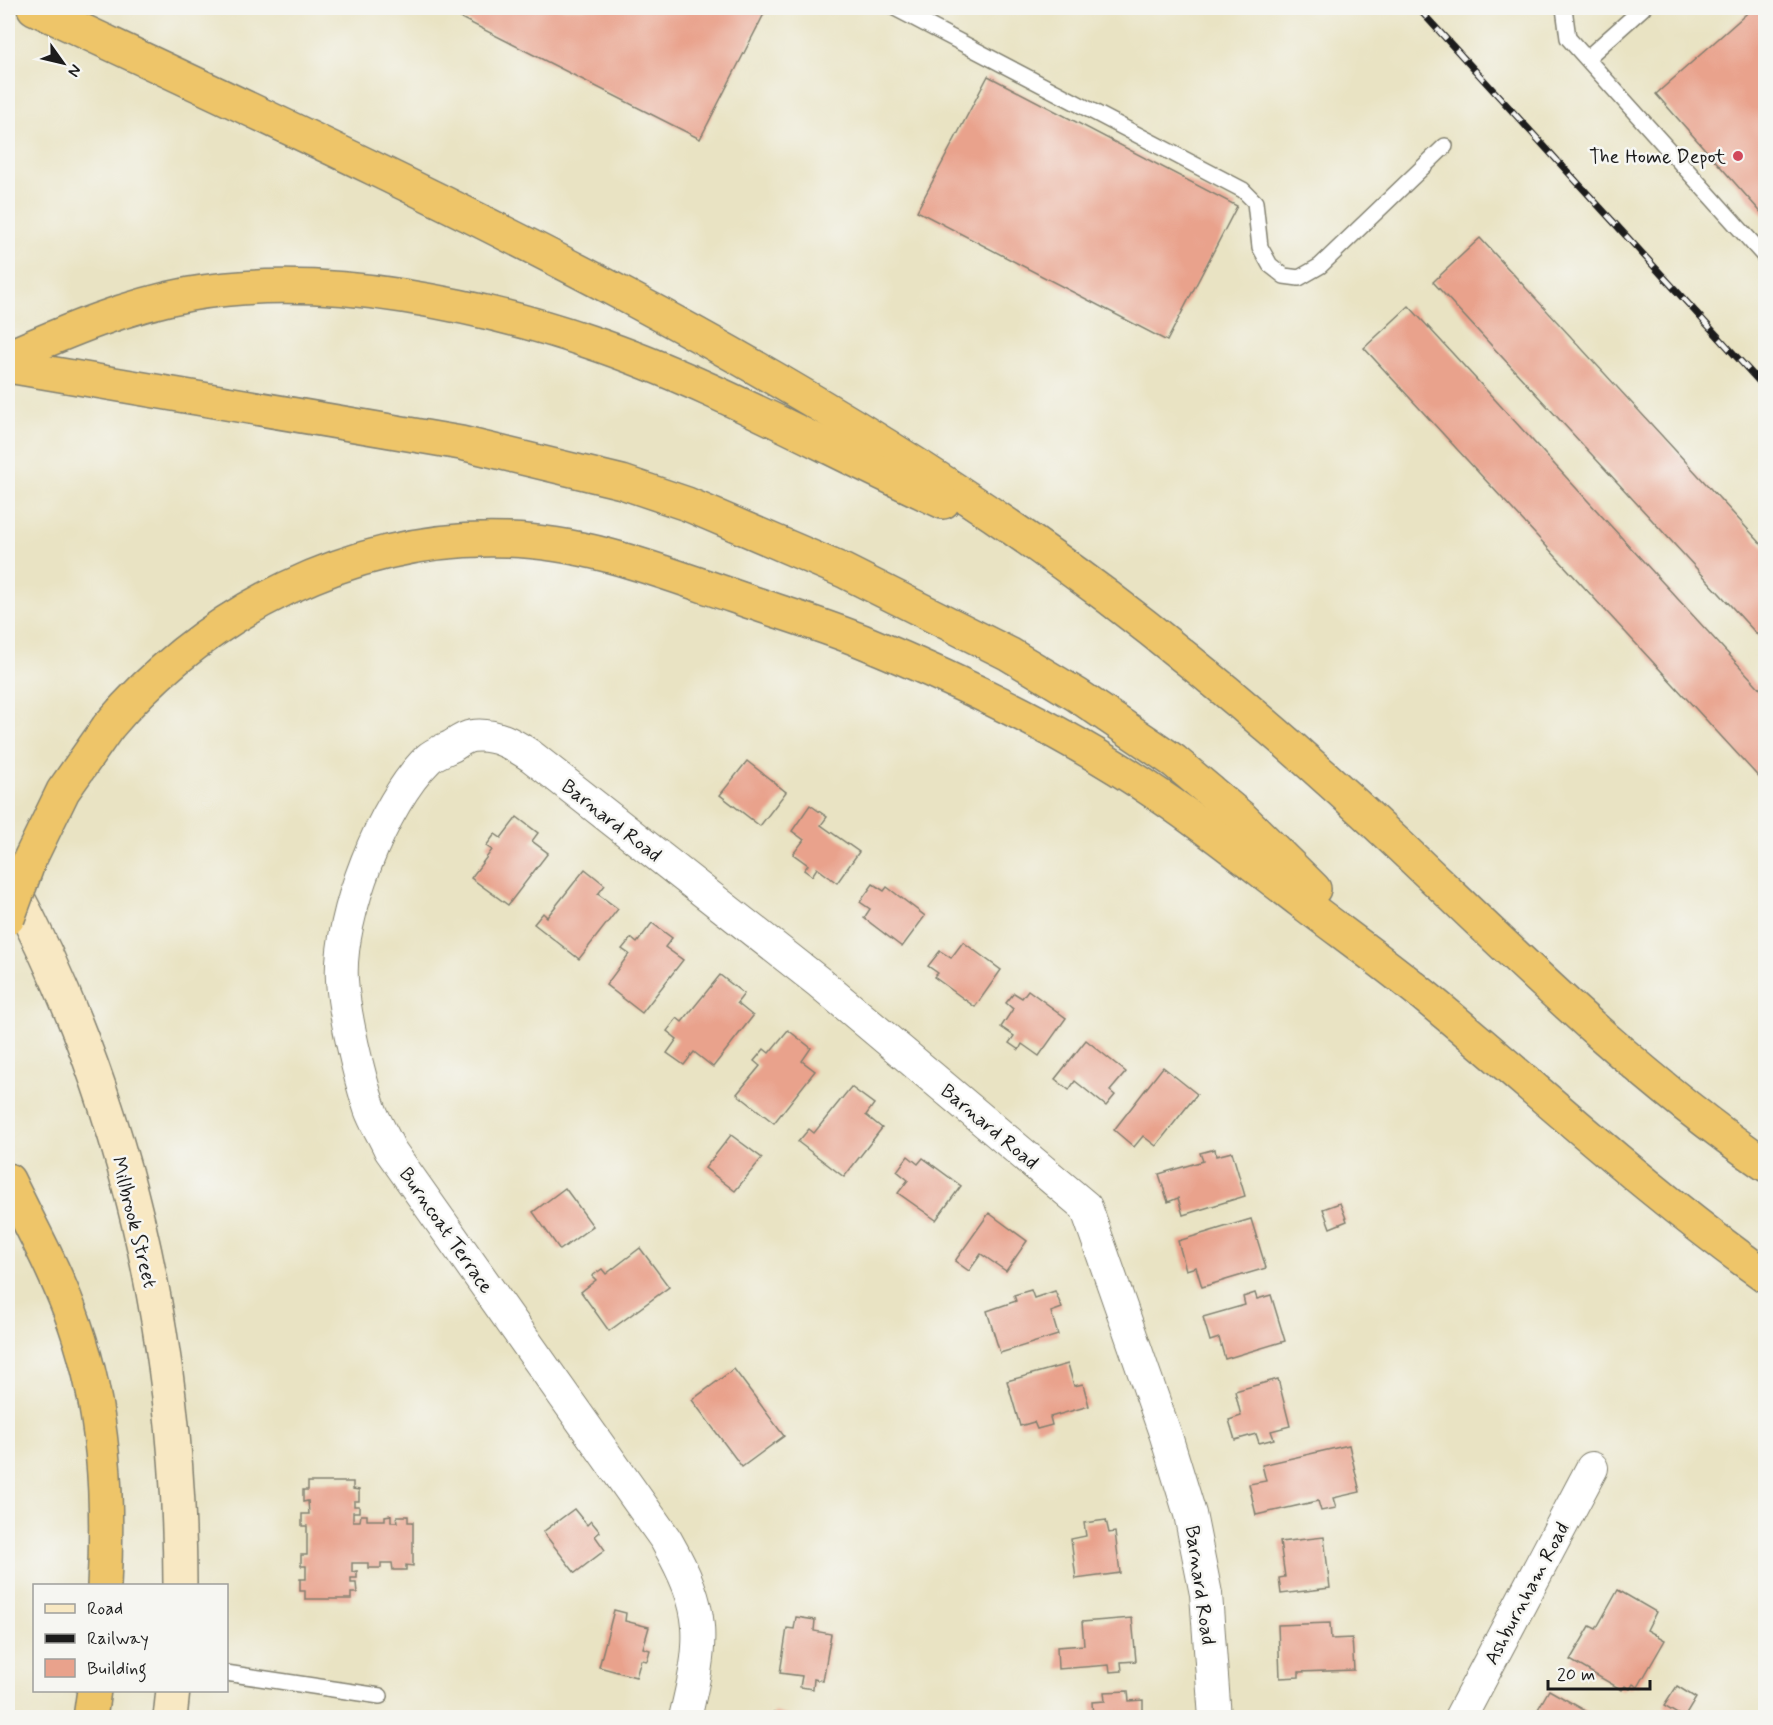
<svg xmlns="http://www.w3.org/2000/svg" width="1773" height="1725" font-family="Mynerve,sans-serif">
  <style>
    .building { fill: #e9a28c }
    .lines { fill: none; stroke-linecap: round; stroke-linejoin: round }
    .service-casing { stroke: #828070; stroke-width: 18 }
    .minor-casing { stroke: #828070; stroke-width: 34 }
    .secondary-casing { stroke: #828070; stroke-width: 36 }
    .motorway-casing { stroke: #828070; stroke-width: 36 }
    .service { stroke: #fff; stroke-width: 15 }
    .minor { stroke: #fff; stroke-width: 32 }
    .secondary { stroke: #f8e8c3; stroke-width: 33 }
    .motorway { stroke: #eec569; stroke-width: 33 }
    .rail-casing { stroke: #1c1c1c; stroke-width: 7 }
    .rail { stroke: #f6f6f2; stroke-width: 4.5; stroke-dasharray: 14; stroke-linecap: butt }
    .motorway-bridge-casing { stroke: #828070; stroke-width: 36; stroke-linecap: butt }
    .motorway-bridge { stroke: #eec569; stroke-width: 33 }
    .poi-dot { fill: #d1495b; stroke: #f6f6f2; stroke-width: 2 }
    .labels { text-anchor: middle; stroke-width: 5; stroke-linejoin: round; paint-order: stroke }
    .poi-label { font-size: 20px; fill: #1c1c1c; stroke: #f6f6f2; text-anchor: end }
    .street-label { font-size: 20px; fill: #1c1c1c; stroke: #f6f6f2 }
  </style>
  <rect width="100%" height="100%" fill="#f6f6f2"/>
  <filter id="ink" filterUnits="userSpaceOnUse"><feTurbulence type="fractalNoise" baseFrequency=".0167" numOctaves="2"/><feDisplacementMap in="SourceGraphic" scale="12" xChannelSelector="R" yChannelSelector="G"/><feConvolveMatrix kernelMatrix="1 2 1 2 8 2 1 2 1" color-interpolation-filters="sRGB"/></filter>
  <filter id="wash" filterUnits="userSpaceOnUse"><feTurbulence type="fractalNoise" baseFrequency=".008" numOctaves="4" result="noise"/><feDisplacementMap in="SourceGraphic" scale="24" xChannelSelector="R" yChannelSelector="G"/><feGaussianBlur stdDeviation="1.35" result="paint"/><feColorMatrix in="noise" values="0 0 0 0 0 0 0 0 0 0 0 0 0 0 0 0 0 1.4 0 .05"/><feComposite in="paint" operator="in"/></filter>
  <g filter="url(#wash)">
    <rect width="100%" height="100%" fill="#e9e3c3"/>
    <g id="blocks">
      <g class="building">
        <polygon points="451,8 767,8 700,139 449,12"/>
        <polygon points="1753,8 1766,8 1766,218 1656,94"/>
        <polygon points="988,76 1237,206 1167,341 917,211"/>
        <polygon points="1480,238 1766,549 1766,644 1433,282"/>
        <polygon points="1409,306 1766,695 1766,785 1364,348"/>
        <polygon points="747,761 786,792 760,826 720,795"/>
        <polygon points="810,805 827,817 821,825 859,852 837,883 817,868 812,876 804,870 808,865 793,854 804,840 792,831"/>
        <polygon points="517,817 538,833 532,841 548,853 508,905 471,878 492,850 486,846 495,834 501,838"/>
        <polygon points="585,869 605,885 598,894 618,909 579,959 534,924 543,913 547,917"/>
        <polygon points="873,884 884,891 887,887 925,916 902,947 864,918 870,909 860,902"/>
        <polygon points="652,923 672,938 665,947 683,960 642,1013 606,985 629,954 622,949 631,938 637,943"/>
        <polygon points="963,942 1001,970 975,1007 934,977 938,973 928,966 940,951 951,958"/>
        <polygon points="720,975 744,994 737,1003 753,1016 713,1067 694,1052 684,1065 667,1053 677,1039 667,1031 677,1018 682,1022"/>
        <polygon points="1028,990 1066,1018 1039,1056 1022,1044 1019,1050 1009,1043 1014,1036 1001,1027 1013,1009 1006,1003 1014,993 1022,998"/>
        <polygon points="788,1030 811,1048 802,1061 815,1071 774,1123 737,1094 760,1066 754,1061 764,1049 769,1053"/>
        <polygon points="1086,1040 1126,1072 1110,1091 1115,1095 1106,1106 1075,1081 1069,1090 1055,1079"/>
        <polygon points="1163,1067 1197,1094 1156,1146 1143,1136 1134,1147 1114,1130"/>
        <polygon points="851,1087 874,1104 866,1115 882,1128 844,1177 798,1142 809,1129 814,1133"/>
        <polygon points="731,1135 762,1158 735,1191 705,1168"/>
        <polygon points="1215,1149 1216,1156 1232,1152 1245,1196 1183,1215 1178,1198 1168,1202 1159,1174 1203,1161 1200,1153"/>
        <polygon points="908,1156 918,1164 923,1158 961,1186 936,1220 898,1193 908,1180 897,1171"/>
        <polygon points="565,1188 593,1226 560,1250 533,1212"/>
        <polygon points="1340,1203 1347,1221 1330,1228 1323,1209"/>
        <polygon points="989,1213 1027,1241 1006,1271 981,1254 969,1271 955,1261"/>
        <polygon points="1251,1219 1266,1268 1202,1287 1196,1267 1186,1270 1178,1241"/>
        <polygon points="640,1248 669,1287 609,1331 581,1292 596,1280 592,1276 602,1269 606,1274"/>
        <polygon points="1031,1290 1034,1298 1055,1291 1062,1308 1051,1312 1058,1335 1000,1353 987,1311 1016,1301 1014,1295"/>
        <polygon points="1255,1293 1257,1299 1271,1295 1285,1341 1225,1359 1219,1338 1210,1341 1203,1317 1245,1305 1243,1297"/>
        <polygon points="1068,1364 1074,1386 1083,1384 1089,1406 1050,1417 1052,1425 1037,1429 1034,1422 1020,1426 1007,1381"/>
        <polygon points="734,1369 784,1436 742,1467 692,1400"/>
        <polygon points="1278,1379 1290,1426 1271,1431 1274,1439 1259,1443 1256,1434 1235,1440 1229,1420 1241,1416 1235,1391"/>
        <polygon points="1349,1445 1360,1492 1333,1498 1336,1508 1321,1511 1318,1501 1256,1515 1249,1484 1266,1481 1262,1465"/>
        <polygon points="308,1482 353,1482 353,1489 359,1490 359,1501 354,1501 354,1506 359,1506 359,1512 353,1512 353,1521 360,1521 361,1515 367,1515 367,1520 385,1520 385,1516 391,1515 391,1522 398,1522 397,1516 408,1516 408,1522 413,1522 413,1566 406,1565 406,1570 393,1570 392,1563 381,1563 381,1568 368,1568 368,1563 352,1563 352,1572 357,1571 357,1578 351,1578 351,1583 356,1583 357,1593 351,1593 351,1599 305,1599 305,1591 300,1591 300,1579 306,1579 306,1566 301,1566 301,1555 307,1555 307,1526 302,1526 302,1514 309,1514 308,1501 303,1502 303,1490 308,1490"/>
        <polygon points="574,1509 587,1525 591,1521 600,1532 595,1536 605,1550 575,1573 543,1532"/>
        <polygon points="1106,1520 1109,1533 1115,1532 1120,1573 1076,1579 1071,1539 1086,1536 1084,1523"/>
        <polygon points="1324,1537 1330,1588 1281,1594 1279,1578 1285,1577 1280,1542"/>
        <polygon points="1618,1590 1656,1612 1647,1630 1665,1640 1638,1687 1633,1684 1630,1689 1625,1686 1622,1690 1570,1660 1590,1626 1596,1629"/>
        <polygon points="614,1610 626,1613 625,1621 649,1627 643,1648 650,1650 647,1661 641,1660 636,1677 599,1667"/>
        <polygon points="796,1617 815,1620 814,1631 831,1634 823,1681 814,1679 813,1689 800,1687 802,1676 780,1673 787,1628 794,1629"/>
        <polygon points="1132,1618 1136,1661 1121,1662 1122,1671 1110,1672 1109,1665 1058,1669 1057,1647 1084,1645 1082,1622"/>
        <polygon points="1330,1623 1331,1639 1352,1638 1354,1670 1299,1672 1299,1677 1280,1678 1278,1625"/>
        <polygon points="1677,1686 1696,1698 1684,1718 1664,1706"/>
        <polygon points="1549,1690 1598,1718 1533,1718"/>
        <polygon points="1128,1691 1129,1701 1143,1700 1143,1718 1093,1718 1092,1702 1105,1701 1104,1692"/>
        <polygon points="774,1712 790,1717 790,1718 773,1718"/>
      </g>
    </g>
  </g>
  <g filter="url(#ink)">
    <use href="#blocks" fill-opacity="0" stroke="#828070" stroke-width="1.5"/>
    <g class="lines">
      <g class="service-casing">
        <g id="service">
          <polyline points="895,8 1243,190 1255,202 1260,247 1270,265 1284,276 1299,278 1320,266 1445,146"/>
          <polyline points="1564,8 1568,38 1766,258"/>
          <polyline points="1587,58 1643,8"/>
          <polyline points="226,1673 380,1696"/>
        </g>
      </g>
      <g class="minor-casing">
        <g id="minor">
          <path d="M685,1718C704,1639 707,1612 666,1540L390,1150C384,1136 375,1123 370,1109C359,1077 344,1013 342,980C338,916 383,803 428,759C434,753 444,750 452,746C458,742 465,737 472,736C495,733 513,744 531,756L820,983L1086,1207L1166,1436L1190,1514L1206,1594L1215,1718"/>
          <polyline points="1460,1718 1592,1468"/>
        </g>
      </g>
      <g class="secondary-casing">
        <g id="secondary">
          <path d="M8,879C125,1094 180,1341 180,1586"/>
          <polyline points="170,1718 173,1690"/>
        </g>
      </g>
      <g class="motorway-casing">
        <g id="motorway">
          <path d="M34,8C402,181 777,349 1104,594C1207,672 1307,758 1401,847C1518,958 1632,1073 1766,1165"/>
          <path d="M8,357C67,331 126,306 190,294C260,282 332,285 403,296C466,306 529,321 590,342C712,383 826,449 943,502"/>
          <polyline points="8,366 461,443 622,482 687,504 844,571 1009,654 1077,695 1174,761 1242,818 1314,889"/>
          <path d="M108,727C205,612 354,534 508,540C586,542 660,571 733,596C776,611 820,624 862,641C967,684 1070,734 1163,798C1211,831 1257,868 1303,903C1345,935 1387,965 1427,998C1540,1091 1646,1191 1766,1276"/>
          <path d="M8,1180C31,1227 58,1275 75,1325C104,1409 109,1497 104,1586"/>
          <polyline points="90,1718 94,1690"/>
        </g>
      </g>
      <use href="#service" class="service"/>
      <use href="#minor" class="minor"/>
      <use href="#secondary" class="secondary"/>
      <use href="#motorway" class="motorway"/>
      <g class="rail-casing">
        <polyline id="rail" points="1418,8 1766,389"/>
      </g>
      <use href="#rail" class="rail"/>
      <g class="motorway-bridge-casing">
        <polyline id="motorway-bridge" points="8,918 29,861 63,791 108,727"/>
      </g>
      <use href="#motorway-bridge" class="motorway-bridge"/>
    </g>
  </g>
  <circle class="poi-dot" cx="1738" cy="156" r="6"/>
  <g class="labels">
    <g class="poi-label">
      <text x="1726" y="163">The Home Depot</text>
    </g>
    <g class="street-label">
      <text transform="translate(612 820) rotate(38)" y="7">Barnard Road</text>
      <text transform="translate(990 1126) rotate(40)" y="7">Barnard Road</text>
      <text transform="translate(135 1222) rotate(76)" y="7">Millbrook Street</text>
      <text transform="translate(447 1230) rotate(55)" y="7">Burncoat Terrace</text>
      <text transform="translate(1201 1585) rotate(82)" y="7">Barnard Road</text>
      <text transform="translate(1526 1593) rotate(-62)" y="7">Ashburnham Road</text>
    </g>
  </g>
  <rect width="1773" height="1725" fill="none" stroke="#f6f6f2" stroke-width="30"/>
  <rect x="33" y="1584" width="195" height="108" fill="#f6f6f2" stroke="#9f9f9c" stroke-width="1.5"/>
  <rect x="45" y="1604" width="30" height="9" fill="#f8e8c3" stroke="#9f9f9c" stroke-width="1.5"/>
  <text x="87" y="1614" font-size="18" fill="#1c1c1c">Road</text>
  <rect x="45" y="1634" width="30" height="9" fill="#1c1c1c" stroke="#9f9f9c" stroke-width="1.5"/>
  <text x="87" y="1644" font-size="18" fill="#1c1c1c">Railway</text>
  <rect x="45" y="1659" width="30" height="18" fill="#e9a28c" stroke="#9f9f9c" stroke-width="1.5"/>
  <text x="87" y="1674" font-size="18" fill="#1c1c1c">Building</text>
  <g transform="translate(63 63) rotate(124)" stroke="#f6f6f2" stroke-width="4.5" paint-order="stroke">
  <path d="M0-4.5L10 22L0 15L-10 22Z" fill="#1c1c1c"/>
  <text y="-9" font-size="16" font-weight="bold" text-anchor="middle" fill="#1c1c1c">N</text>
  </g>
  <path d="M1548 1680v9h102v-9" fill="none" stroke="#1c1c1c" stroke-width="3"/>
  <text x="1557" y="1680" font-size="18" fill="#1c1c1c" stroke="#f6f6f2" stroke-width="4.5" paint-order="stroke">20 m</text>
</svg>
